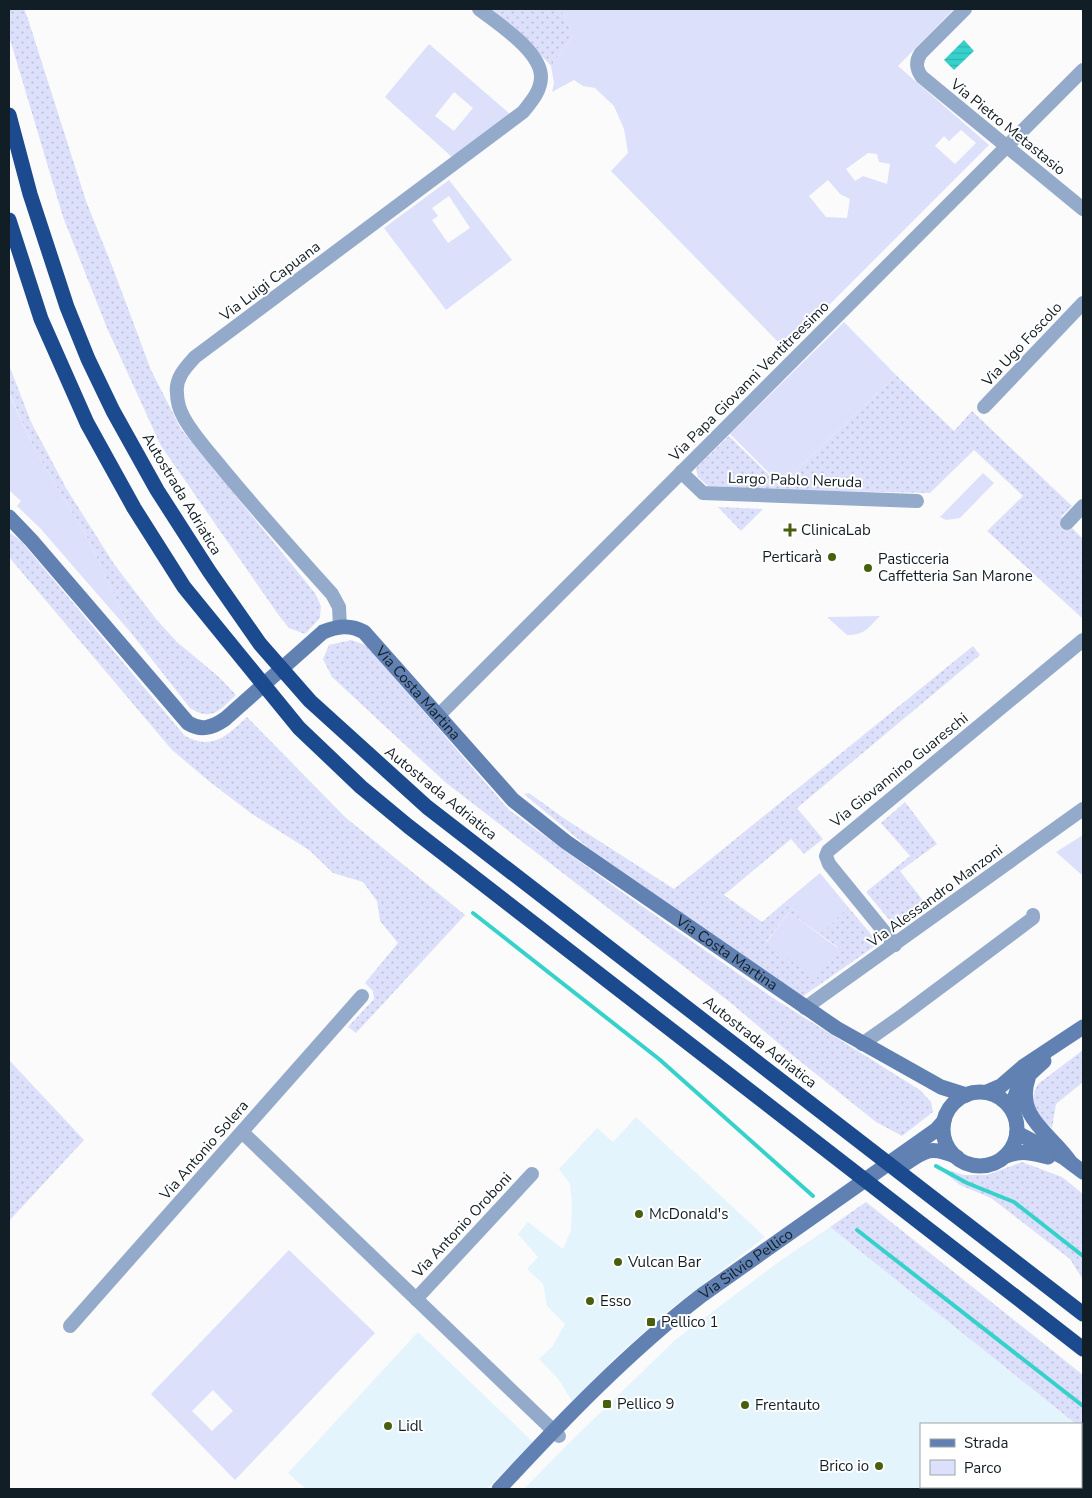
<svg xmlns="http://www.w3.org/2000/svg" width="1092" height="1498" font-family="'Nunito Sans',sans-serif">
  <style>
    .built { fill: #e4f4fd }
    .grass { fill: url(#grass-dots); fill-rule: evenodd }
    .green { fill: #dde0fb; fill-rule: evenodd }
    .water { fill: url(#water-rules) }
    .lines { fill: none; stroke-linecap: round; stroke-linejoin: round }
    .stream { stroke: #37d1cc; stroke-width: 4 }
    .street { stroke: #93aacb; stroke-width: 14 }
    .secondary { stroke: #6181b2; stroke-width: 15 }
    .highway { stroke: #1c4a8e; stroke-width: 15 }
    .poi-dot { fill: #47600e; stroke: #fff; stroke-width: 2 }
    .labels { text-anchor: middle; stroke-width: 4; stroke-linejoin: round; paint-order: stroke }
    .street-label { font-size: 15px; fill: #121e25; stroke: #fff }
    .poi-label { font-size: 15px; fill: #121e25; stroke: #fff; text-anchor: start }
  </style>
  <defs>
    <pattern id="grass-dots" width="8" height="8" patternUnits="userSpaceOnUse" patternTransform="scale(1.25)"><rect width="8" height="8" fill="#dde0fb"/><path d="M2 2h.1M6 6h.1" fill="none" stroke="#bdc0d7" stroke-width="1.8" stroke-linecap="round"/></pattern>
    <pattern id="water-rules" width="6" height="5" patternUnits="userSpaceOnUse" patternTransform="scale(1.25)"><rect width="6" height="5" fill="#37d1cc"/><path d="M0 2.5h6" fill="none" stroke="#30b3af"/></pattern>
  </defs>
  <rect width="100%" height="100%" fill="#fbfbfb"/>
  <g class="built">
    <polygon points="636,1117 765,1237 663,1315 616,1357 572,1401 559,1380 539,1359 552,1347 565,1324 547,1306 543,1284 527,1269 538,1257 518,1234 528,1222 563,1249 571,1230 572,1203 570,1184 559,1169 597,1128 613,1142"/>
    <polygon points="830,1227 1076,1424 921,1424 921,1487 1081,1487 1081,1428 1083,1430 1083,1489 524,1489 568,1444 675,1340 780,1261"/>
    <polygon points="418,1332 533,1442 487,1489 306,1489 288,1473"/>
  </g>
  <g class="grass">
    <polygon points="9,9 24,9 28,19 86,201 114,271 151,370 181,429 315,593 321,606 320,618 305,634 289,628 280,617 161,446 107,328 63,217 9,36"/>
    <polygon points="490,9 561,9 573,36 551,66 533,47"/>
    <path d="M9,365L31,422L66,488L114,564L156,619L177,642L219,677L236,695C220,710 212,722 190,708L132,634L88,539L36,452L10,395Z"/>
    <polygon points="896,375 954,431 972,411 1072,506 1061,517 1083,539 1083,619 987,531 1023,496 974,450 930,493 789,490 708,486 698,477 696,469 698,466 729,436 780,486"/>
    <polygon points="718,507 763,509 741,531"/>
    <path d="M9,532L21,541L184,735C211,752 228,735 247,717L345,817L465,915L356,1033L348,1027L374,999L373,991L365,983L398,943L380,921L377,901L363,882L333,873L309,850L252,814L210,782L172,750L9,557Z"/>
    <polygon points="351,640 366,645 509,810 619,890 773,998 920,1090 931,1102 933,1112 902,1136 876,1122 791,1054 731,1003 445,782 332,677 323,659 329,645"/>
    <path d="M973,646L980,655L797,808L823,839L804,854L791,839L724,895L762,922L784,903L823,932L848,907L876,940L875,946L802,997L590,849L524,794L529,793L565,819L674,889ZM789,912L839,948L766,942Z"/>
    <polygon points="905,802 937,844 900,871 928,907 897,929 866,892 910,856 881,823"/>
    <path d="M1083,1050V1082L1056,1104L1052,1128C1037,1116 1026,1104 1038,1084Z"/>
    <polygon points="9,1060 84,1140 9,1221"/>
    <polygon points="1022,1162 1062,1177 1083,1194 1083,1280 1070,1259 991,1198 960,1185 936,1166 964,1175 987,1175"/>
    <polygon points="866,1202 1083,1375 1083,1430 1081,1428 1081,1424 1076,1424 830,1227"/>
  </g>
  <g class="green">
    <path d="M561,9H954L898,66L989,145L785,349L611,171L628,153L624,129L614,106L595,88L583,86L574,80L552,92L554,83L551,66L573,36ZM961,130L976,143L955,164L935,146L944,136L949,141ZM868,153L877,154L879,162L890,164L887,184L863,176L855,181L846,169ZM828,180L840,194L850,199L847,218L826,217L809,196Z"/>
    <path d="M429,44L510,114L452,157L385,97ZM454,92L473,108L454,131L435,116Z"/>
    <path d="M449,180L512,260L446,310L384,228ZM449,196L470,228L448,243L432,220L438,216L432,208Z"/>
    <polygon points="844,322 896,375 781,485 730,434"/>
    <polygon points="9,394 36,452 88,539 132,634 40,528 17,506 21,501 9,490"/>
    <polygon points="983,473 994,483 960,518 946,520 940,517"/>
    <path d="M880,616C868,628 865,635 847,635L827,617Z"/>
    <polygon points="1083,835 1083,876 1056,852"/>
    <polygon points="820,873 848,907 823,933 784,903"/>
    <polygon points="789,912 839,949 816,979 766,943"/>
    <path d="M289,1250L375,1333L235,1480L151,1394ZM213,1390L233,1411L212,1431L192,1411Z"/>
  </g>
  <polygon class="water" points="964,40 974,51 954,70 944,60"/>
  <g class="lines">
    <g class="stream">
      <polyline points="473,913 659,1059 813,1196"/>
      <polyline points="936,1166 967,1183 1014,1202 1083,1256"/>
      <polyline points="857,1230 1083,1406"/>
    </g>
    <g class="street">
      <path d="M965,9L921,53C915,62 916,69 922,77L1083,209"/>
      <polyline points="984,407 1083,303"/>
      <polyline points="681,472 703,493 917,501"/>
      <polyline points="1067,523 1083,506"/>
      <path d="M340,627L339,607L332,594C296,554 260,514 226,473C212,455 195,438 184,418C180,411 177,401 177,393C175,378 186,367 195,357L523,112C531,102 541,91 541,77C541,51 498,24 479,9"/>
      <polyline points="439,715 1083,70"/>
      <polyline points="895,945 829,864 826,856 828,851 1083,640"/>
      <polyline points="805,1008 1083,809"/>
      <polyline points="862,1044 899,1018 1033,918 1033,915"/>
      <polyline points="242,1132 559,1436"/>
      <polyline points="416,1299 532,1174"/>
      <polyline points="70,1326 362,996"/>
    </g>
    <g class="secondary">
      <path id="s1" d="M9,517L31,540L188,723C201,731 212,728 225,719L323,632C337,626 350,624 364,632L513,800L566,842L836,1028L941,1087L966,1095"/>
      <path d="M1028,1079C1015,1118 1052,1134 1071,1163"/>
      <polyline points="987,1092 1001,1086 1024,1066 1083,1027"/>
      <circle cx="980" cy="1129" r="37"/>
      <path d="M1014,1114C1011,1087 1026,1078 1044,1061"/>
      <polyline points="1017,1133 1063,1157 1083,1172"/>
      <path d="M1006,1156C1021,1150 1033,1153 1048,1157"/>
      <path d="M902,1166C925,1150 930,1145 957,1157"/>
      <path id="s2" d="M499,1489C562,1421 628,1352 702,1295L936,1130L944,1121"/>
    </g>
    <g class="highway">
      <polyline points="9,115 30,194 67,307 88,359 113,411 157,490 209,571 260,644 310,701 427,807 1083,1314"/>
      <polyline points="9,220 41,319 87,423 134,508 184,587 299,728 361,787 408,826 1083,1349"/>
    </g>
  </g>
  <g class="poi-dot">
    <path d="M787.5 522.5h5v5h5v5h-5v5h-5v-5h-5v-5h5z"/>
    <circle cx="832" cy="557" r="5"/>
    <circle cx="868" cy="568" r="5"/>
    <circle cx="639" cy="1214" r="5"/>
    <circle cx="618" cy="1262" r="5"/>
    <circle cx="590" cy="1301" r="5"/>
    <rect x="646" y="1317" width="10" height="10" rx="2.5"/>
    <rect x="602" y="1399" width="10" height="10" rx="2.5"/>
    <circle cx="745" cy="1405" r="5"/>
    <circle cx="388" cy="1426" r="5"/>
    <circle cx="879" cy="1466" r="5"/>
  </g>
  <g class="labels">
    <g class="street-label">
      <text transform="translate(1008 127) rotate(39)" y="5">Via Pietro Metastasio</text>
      <text transform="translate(270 281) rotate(-37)" y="5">Via Luigi Capuana</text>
      <text transform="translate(1022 344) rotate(-47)" y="5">Via Ugo Foscolo</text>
      <text transform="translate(749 381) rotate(-45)" y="5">Via Papa Giovanni Ventitreesimo</text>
      <text transform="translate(795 480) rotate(2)" y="5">Largo Pablo Neruda</text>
      <text transform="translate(182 494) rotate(59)" y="5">Autostrada Adriatica</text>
      <text dy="5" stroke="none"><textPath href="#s1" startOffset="568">Via Costa Martina</textPath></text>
      <text transform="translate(899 770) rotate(-39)" y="5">Via Giovannino Guareschi</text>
      <text transform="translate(441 793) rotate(39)" y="5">Autostrada Adriatica</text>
      <text transform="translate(935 896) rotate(-36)" y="5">Via Alessandro Manzoni</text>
      <text dy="5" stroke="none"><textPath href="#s1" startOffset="974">Via Costa Martina</textPath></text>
      <text transform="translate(760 1042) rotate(38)" y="5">Autostrada Adriatica</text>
      <text transform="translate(204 1150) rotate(-49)" y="5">Via Antonio Solera</text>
      <text transform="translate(462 1225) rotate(-47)" y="5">Via Antonio Oroboni</text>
      <text dy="5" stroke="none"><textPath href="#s2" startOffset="335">Via Silvio Pellico</textPath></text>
    </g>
    <g class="poi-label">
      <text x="801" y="535">ClinicaLab</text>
      <text x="822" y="562" text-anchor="end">Perticarà</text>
      <text x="878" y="564">Pasticceria<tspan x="878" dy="17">Caffetteria San Marone</tspan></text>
      <text x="649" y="1219">McDonald's</text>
      <text x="628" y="1267">Vulcan Bar</text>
      <text x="600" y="1306">Esso</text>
      <text x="661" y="1327">Pellico 1</text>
      <text x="617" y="1409">Pellico 9</text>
      <text x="755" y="1410">Frentauto</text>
      <text x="398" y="1431">Lidl</text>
      <text x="869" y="1471" text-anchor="end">Brico io</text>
    </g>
  </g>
  <rect width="1092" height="1498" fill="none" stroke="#121e25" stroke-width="20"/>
  <rect x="920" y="1423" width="162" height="65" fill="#ffffff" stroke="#a0a5a8"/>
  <rect x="930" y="1439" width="25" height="8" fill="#6181b2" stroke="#a0a5a8"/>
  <text x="964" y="1448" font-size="15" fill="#121e25">Strada</text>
  <rect x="930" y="1460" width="25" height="15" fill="#dde0fb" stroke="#a0a5a8"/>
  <text x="964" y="1473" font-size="15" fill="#121e25">Parco</text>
</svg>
